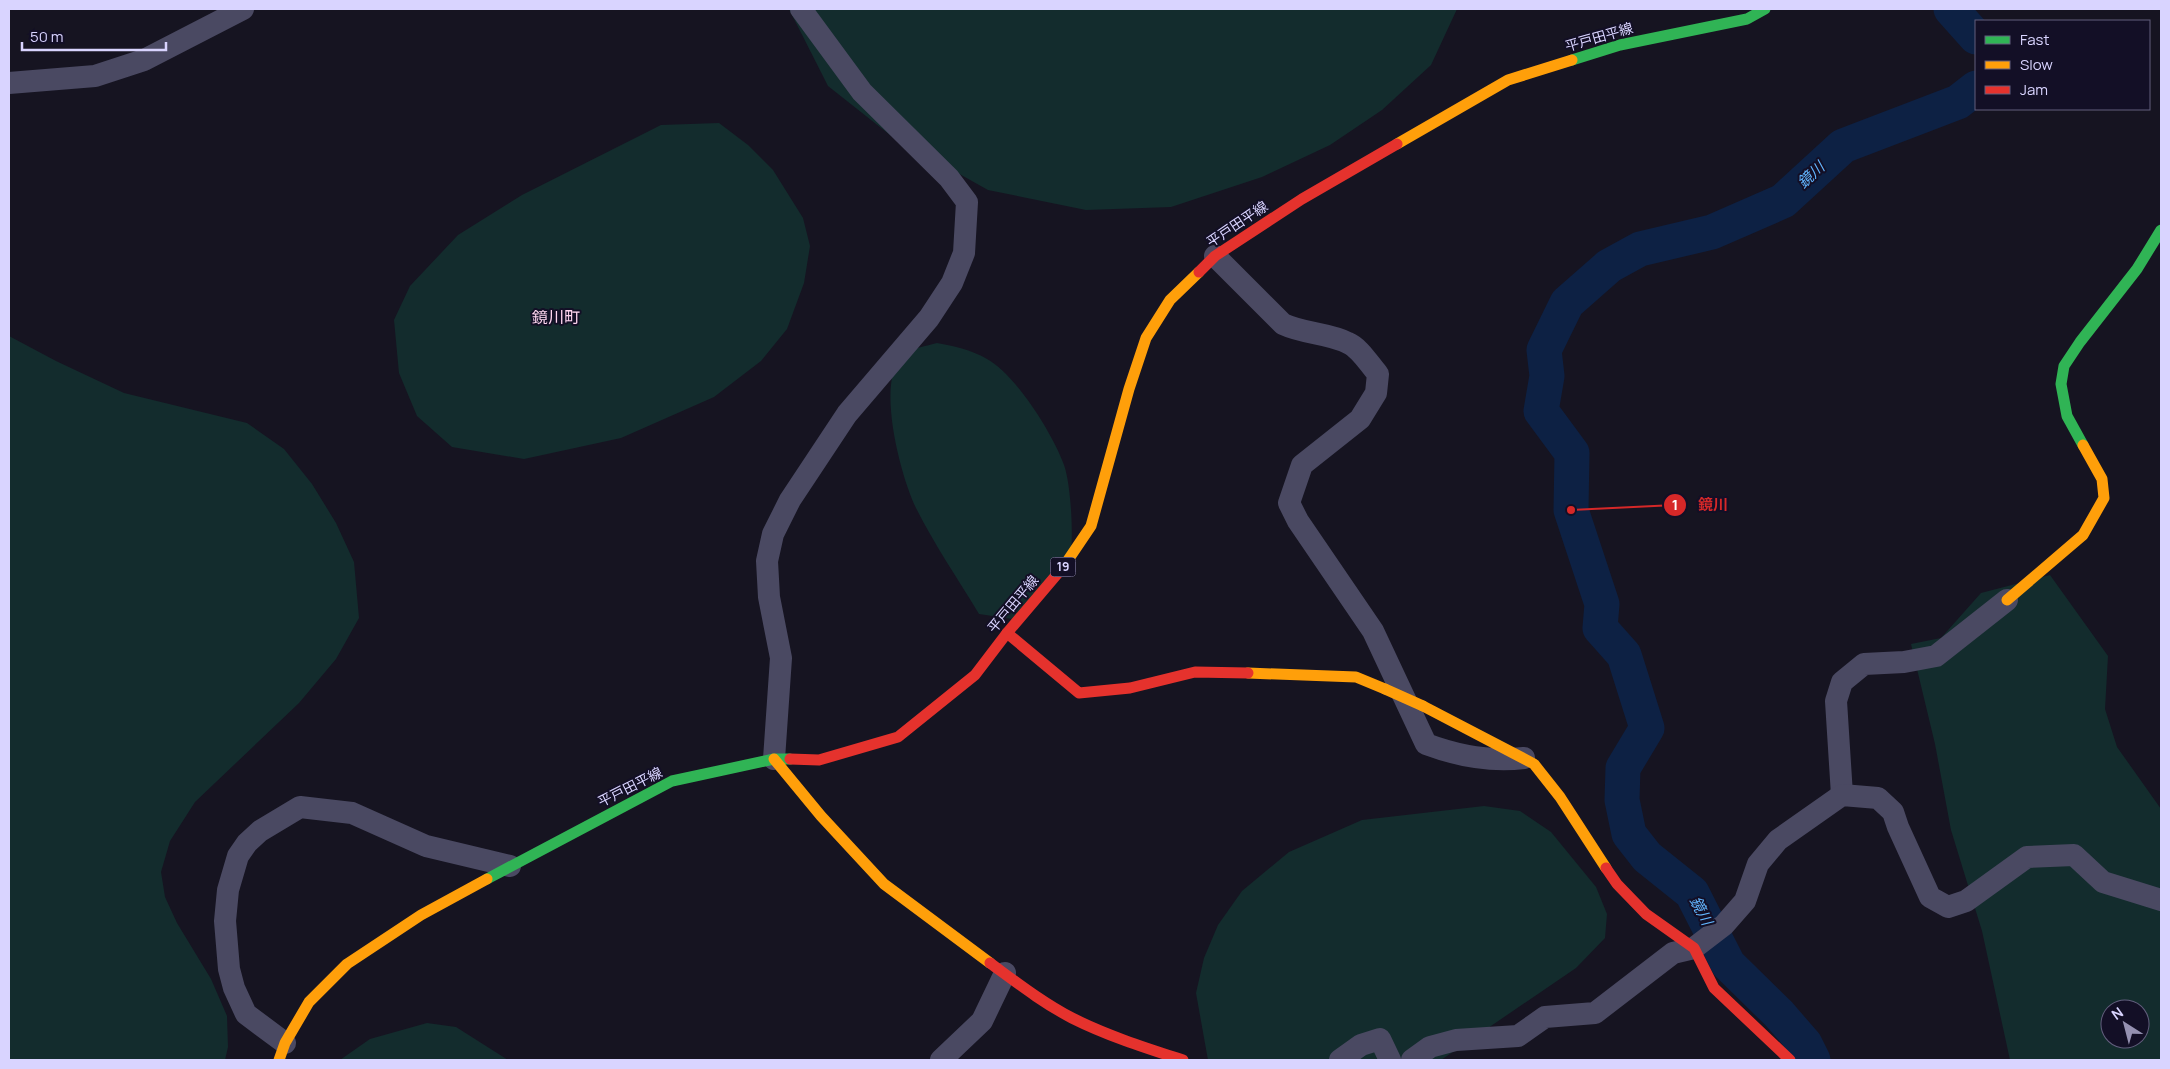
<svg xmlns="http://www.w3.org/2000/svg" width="2170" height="1069" font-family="Manrope,'Noto Sans JP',sans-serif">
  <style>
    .green { fill: #132c2d; fill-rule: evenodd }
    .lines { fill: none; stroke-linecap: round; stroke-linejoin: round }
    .river { stroke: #0d2144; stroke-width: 35 }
    .street { stroke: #4a4962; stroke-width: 22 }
    .fast { stroke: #30b455; stroke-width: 11 }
    .slow { stroke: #ff9f0a; stroke-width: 11 }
    .jam { stroke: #e5322d; stroke-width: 11 }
    .slow-bridge { stroke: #ff9f0a; stroke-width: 11 }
    .labels { text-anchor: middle; stroke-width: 4; stroke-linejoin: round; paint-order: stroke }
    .shield { fill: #130f26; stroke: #9e99be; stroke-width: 1 }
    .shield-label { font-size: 12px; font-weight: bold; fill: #d9d4ff }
    .street-label { font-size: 14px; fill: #d9d4ff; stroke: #130f26 }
    .water-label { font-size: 15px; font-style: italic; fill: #62b6ff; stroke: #130f26 }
    .quarter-label { font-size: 16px; fill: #ffd6f0; stroke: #130f26 }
    .leader { fill: none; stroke: #d62828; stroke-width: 2 }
    .callout-dot { fill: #d62828; stroke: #130f26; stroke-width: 2 }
    .mark-label { font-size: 15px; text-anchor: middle; font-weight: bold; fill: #fff }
    .callout-label { font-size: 15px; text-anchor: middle; font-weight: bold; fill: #d62828; stroke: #130f26; stroke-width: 4; stroke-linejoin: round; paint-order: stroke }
  </style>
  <rect width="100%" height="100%" fill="#161421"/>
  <g class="green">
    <polygon points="789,9 1457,9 1431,65 1382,110 1330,145 1262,177 1171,207 1086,210 988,190 890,135 828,86"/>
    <polygon points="719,123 748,145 773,170 803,218 810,246 804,283 787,329 761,361 714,397 621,438 524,459 452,447 417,416 399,373 394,320 410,286 458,235 522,195 661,125"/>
    <polygon points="9,336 56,361 124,393 247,423 284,449 312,484 336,523 354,562 359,618 336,659 299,703 195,802 170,841 161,872 165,897 177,923 211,979 227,1016 228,1047 225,1060 9,1060"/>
    <path d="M937,343C954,346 972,350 987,359C1016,375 1053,434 1064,465C1071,484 1074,539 1070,559C1068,568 1028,610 1020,620L979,614C958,579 934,544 916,508C901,478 874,378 904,354C911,348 927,346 937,343Z"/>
    <path d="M2050,575L2108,656L2105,709L2117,747L2161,809V1060H2010L1982,931L1951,830L1935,744L1911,644L1941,638L1981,593ZM2110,1009H2140V1039H2110Z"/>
    <polygon points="1484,806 1520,811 1551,832 1596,887 1607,914 1605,938 1576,968 1441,1060 1208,1060 1196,993 1204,958 1218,925 1242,891 1289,852 1362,820"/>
    <polygon points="427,1023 456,1027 508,1060 340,1060 370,1039"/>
  </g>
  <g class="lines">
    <g class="river">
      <polyline points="1951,9 1976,37"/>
      <polyline points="1813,1060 1805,1044 1779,1014 1728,964 1692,893 1647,857 1629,834 1622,800 1623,768 1647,728 1624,655 1600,628 1602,604 1571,510 1572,453 1541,411 1547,376 1544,350 1567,303 1609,266 1640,249 1712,232 1783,201 1843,146 1958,102 1976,88"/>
    </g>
    <g class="street">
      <polyline points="9,83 95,76 144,60 243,9"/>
      <path d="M1215,256L1283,324C1304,334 1329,333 1348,343C1360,348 1369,364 1378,374L1376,393L1360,419L1302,465L1289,503L1298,521L1373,631L1426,744C1458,756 1490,762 1524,758"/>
      <polyline points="774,759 781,658 769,597 767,561 773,534 790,500 847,414 929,318 952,283 964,253 967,202 949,178 862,92 801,9"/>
      <polyline points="1842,795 1836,701 1842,682 1864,664 1904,662 1936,656 2007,600"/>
      <polyline points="285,1043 246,1014 234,988 229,969 225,921 228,890 238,856 247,843 260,831 300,807 352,813 426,846 510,866"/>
      <polyline points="941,1060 982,1021 1005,973"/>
      <polyline points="1340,1060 1361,1045 1380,1039 1390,1060"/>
      <polyline points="1412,1060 1430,1047 1456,1040 1518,1036 1545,1017 1595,1013 1673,953 1694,948 1724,925 1745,901 1758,864 1778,840 1842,795 1878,798 1893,812 1898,827 1930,897 1948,907 1966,901 2027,857 2074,855 2103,882 2161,900"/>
    </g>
    <g class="fast">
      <polyline points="1572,60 1620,45 1747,19 1765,9"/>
      <polyline points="2083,445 2067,416 2061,384 2064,366 2080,342 2137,269 2161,230"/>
      <polyline points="487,879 672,781 774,759 790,759"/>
    </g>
    <g class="slow">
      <polyline points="1397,144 1508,80 1572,60"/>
      <polyline points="1064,566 1091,526 1129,389 1146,338 1170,300 1199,272"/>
      <polyline points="2007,600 2083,535 2104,498 2102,479 2083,445"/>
      <polyline points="1248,673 1356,677 1385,689"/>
      <polyline points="1423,706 1534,764 1560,797 1606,868"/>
      <polyline points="774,759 821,816 884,884 990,963"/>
      <polyline points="279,1060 285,1043 309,1002 347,964 421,915 487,879"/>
    </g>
    <g class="jam">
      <polyline points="1199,272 1215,256 1302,199 1397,144"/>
      <polyline points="1007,633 1079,693 1130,688 1195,672 1248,673"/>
      <polyline points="790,759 819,760 898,737 975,675 1007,633 1064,566"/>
      <polyline points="1606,868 1617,884 1646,914 1694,948 1714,988 1790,1060"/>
      <path d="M990,963C1016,982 1043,1003 1072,1018C1108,1036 1146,1048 1183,1060"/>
    </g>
    <polyline class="slow-bridge" points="1385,689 1423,706"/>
  </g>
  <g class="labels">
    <rect class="shield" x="1050.5" y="557.5" width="25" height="19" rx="4"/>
    <g class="shield-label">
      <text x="1063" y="571">19</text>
    </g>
    <g class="street-label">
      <text transform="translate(1599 37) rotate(-16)" y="5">平戸田平線</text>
      <text transform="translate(1237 224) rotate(-34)" y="5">平戸田平線</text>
      <text transform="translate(1013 604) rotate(-50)" y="5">平戸田平線</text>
      <text transform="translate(630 787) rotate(-27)" y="5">平戸田平線</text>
    </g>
    <g class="water-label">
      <text transform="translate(1811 175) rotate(-43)" y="5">鏡川</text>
      <text transform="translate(1701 911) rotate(62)" y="5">鏡川</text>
    </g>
    <g class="quarter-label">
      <text x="556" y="323">鏡川町</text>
    </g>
  </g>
  <path class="leader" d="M1571 510L1675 505"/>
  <g class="callout-dot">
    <circle cx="1571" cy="510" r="5"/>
    <circle cx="1675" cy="505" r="12"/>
  </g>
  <g class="mark-label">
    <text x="1675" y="510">1</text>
  </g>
  <g class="callout-label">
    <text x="1713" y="510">鏡川</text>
  </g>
  <rect width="2170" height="1069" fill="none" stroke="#d9d4ff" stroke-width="20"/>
  <rect x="1975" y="20" width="175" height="90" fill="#130f26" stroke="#625e7d"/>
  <rect x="1985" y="36" width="25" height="8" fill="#30b455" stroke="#625e7d"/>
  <text x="2020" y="45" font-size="15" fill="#d9d4ff">Fast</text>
  <rect x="1985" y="61" width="25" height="8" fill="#ff9f0a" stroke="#625e7d"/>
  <text x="2020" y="70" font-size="15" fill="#d9d4ff">Slow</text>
  <rect x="1985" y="86" width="25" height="8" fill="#e5322d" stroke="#625e7d"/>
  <text x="2020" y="95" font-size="15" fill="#d9d4ff">Jam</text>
  <g transform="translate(2125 1024) rotate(324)"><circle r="24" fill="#130f26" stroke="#625e7d"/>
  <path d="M0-4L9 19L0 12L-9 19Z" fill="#9591b1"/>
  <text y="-8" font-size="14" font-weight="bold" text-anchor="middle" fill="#d9d4ff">N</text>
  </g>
  <path d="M22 42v8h144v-8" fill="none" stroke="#d9d4ff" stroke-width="2.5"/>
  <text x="30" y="42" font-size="15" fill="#d9d4ff" stroke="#130f26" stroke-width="4" paint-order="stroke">50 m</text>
</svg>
